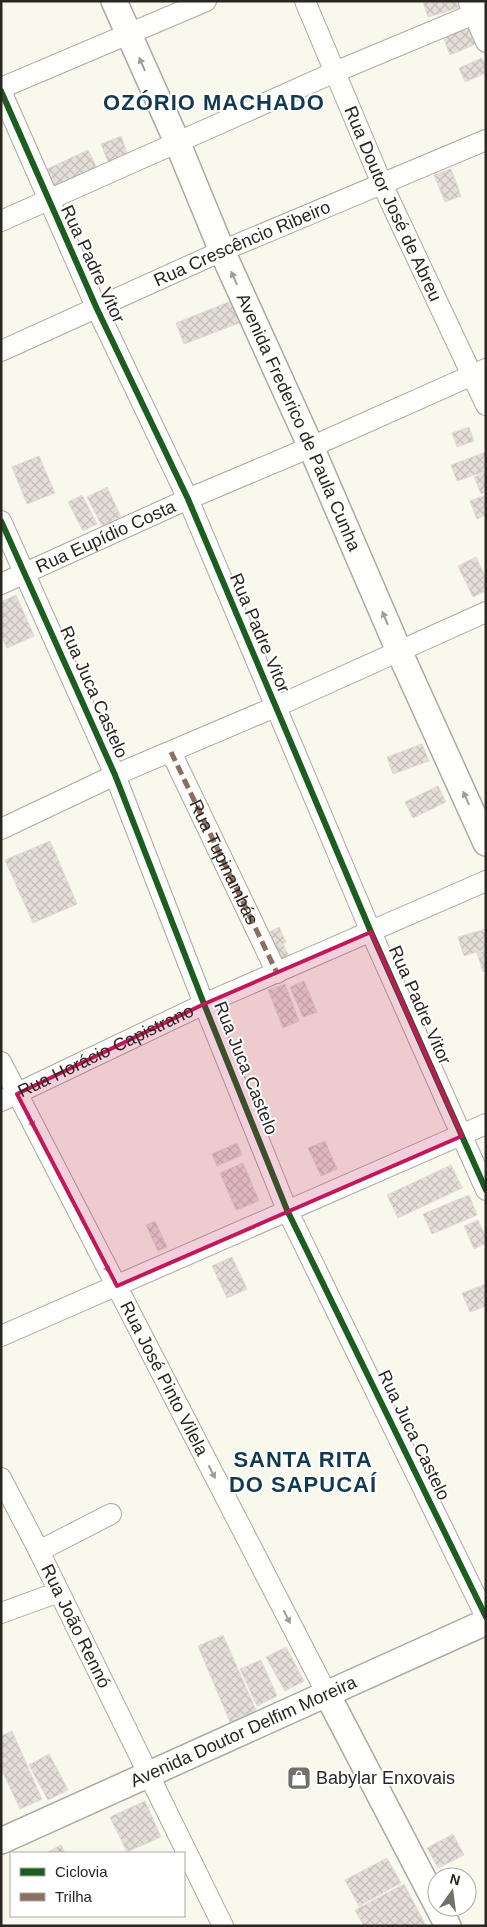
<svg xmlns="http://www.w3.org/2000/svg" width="487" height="1927" font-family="Helvetica,sans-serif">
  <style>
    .building { fill: url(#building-cross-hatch); stroke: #e1dcd6 }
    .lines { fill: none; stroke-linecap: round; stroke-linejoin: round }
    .minor-casing { stroke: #aaa9a2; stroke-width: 22 }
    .major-casing { stroke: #aaa9a2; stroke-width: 28 }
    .minor { stroke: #fefefc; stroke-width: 20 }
    .major { stroke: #fefefc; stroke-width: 25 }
    .quiet { stroke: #8d6e63; stroke-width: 5; stroke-dasharray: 10 5; stroke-linecap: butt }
    .cycleway-casing { stroke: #fff; stroke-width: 9 }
    .cycleway { stroke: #1b5e20; stroke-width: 6 }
    .oneway { fill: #9e9d99 }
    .marked { fill: #c2185b; fill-opacity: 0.2; stroke: #c2185b; stroke-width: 4; stroke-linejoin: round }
    .labels { text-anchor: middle; stroke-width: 4; stroke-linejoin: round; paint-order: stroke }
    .street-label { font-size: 18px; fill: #292720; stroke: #fff }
    .poi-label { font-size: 18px; fill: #292720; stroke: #fff; text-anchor: start }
    .district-label { font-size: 22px; font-weight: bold; letter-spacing: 1px; fill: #113a51; stroke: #fff }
  </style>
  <defs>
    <pattern id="building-cross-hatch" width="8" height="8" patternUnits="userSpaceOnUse" patternTransform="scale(1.25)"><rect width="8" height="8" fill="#e5ded8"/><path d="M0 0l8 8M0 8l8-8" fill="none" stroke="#c4beb9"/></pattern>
  </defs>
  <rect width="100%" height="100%" fill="#f9f8ed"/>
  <g class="building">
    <polygon points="425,1 456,1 458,8 428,17 423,2"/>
    <polygon points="469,27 476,44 450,55 443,37"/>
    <polygon points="482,58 486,67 486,73 465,82 459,68"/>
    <polygon points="121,136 130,161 111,169 101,144"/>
    <polygon points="88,150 100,174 58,193 47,169"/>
    <polygon points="451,169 461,196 445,202 434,175"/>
    <polygon points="231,301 239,323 184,344 176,323"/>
    <polygon points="469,427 474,441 457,447 452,433"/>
    <polygon points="486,452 486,471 457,481 451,465"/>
    <polygon points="39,456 55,493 27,504 12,467"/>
    <polygon points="486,472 486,492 481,494 474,477"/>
    <polygon points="107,487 121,517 102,526 87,497"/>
    <polygon points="82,495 97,524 83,531 68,502"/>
    <polygon points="486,495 486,515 477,519 470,501"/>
    <polygon points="476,557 486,578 486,591 473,597 458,566"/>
    <polygon points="16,595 34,636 7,648 1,635 1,602"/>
    <polygon points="422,744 429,761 393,774 387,757"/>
    <polygon points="438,786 446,802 413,818 405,802"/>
    <polygon points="50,841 77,904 33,923 5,860"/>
    <polygon points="279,927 286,942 283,944 289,956 277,962 264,935"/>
    <polygon points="486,929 486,949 464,956 458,937"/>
    <polygon points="486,950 486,971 483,972 477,953"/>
    <polygon points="304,981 317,1012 303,1017 290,987"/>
    <polygon points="285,984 299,1021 283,1028 268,990"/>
    <polygon points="325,1141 337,1169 321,1176 308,1148"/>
    <polygon points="237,1143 242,1155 217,1166 212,1154"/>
    <polygon points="243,1163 259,1201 236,1210 220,1173"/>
    <polygon points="451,1165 462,1188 398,1218 387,1195"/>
    <polygon points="469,1195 477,1215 432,1234 423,1214"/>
    <polygon points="478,1220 486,1237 486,1243 474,1249 464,1226"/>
    <polygon points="155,1221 167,1247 158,1251 146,1225"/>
    <polygon points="232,1257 247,1289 227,1298 212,1266"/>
    <polygon points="486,1284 486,1306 470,1312 462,1293"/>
    <polygon points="223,1635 256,1710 230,1722 198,1646"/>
    <polygon points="286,1647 304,1681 285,1691 266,1657"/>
    <polygon points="261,1660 277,1696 257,1706 240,1669"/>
    <polygon points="12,1731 42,1799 20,1809 1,1768 1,1736"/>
    <polygon points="49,1754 68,1790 48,1800 29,1765"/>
    <polygon points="145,1801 161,1837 127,1852 110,1817"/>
    <polygon points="453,1834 464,1855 438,1868 427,1848"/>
    <polygon points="61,1845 65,1853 46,1853"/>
    <polygon points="387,1858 401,1883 359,1906 345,1880"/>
    <polygon points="404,1884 426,1926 364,1926 355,1910"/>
  </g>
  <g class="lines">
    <g class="minor-casing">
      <g id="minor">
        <path id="s1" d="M305,1L382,184L486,405"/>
        <polyline points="469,3 486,42"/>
        <polyline points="1,88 206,1"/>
        <polyline points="1,91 97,309 188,499 371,932 486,1190"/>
        <polyline points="1,221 335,72 486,9"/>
        <path id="s2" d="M1,351L222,251L486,140"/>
        <polyline points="1,521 115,775 204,1004 287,1210 486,1617"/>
        <path id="s3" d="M1,584L188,499L311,447L486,369"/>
        <polyline points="171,752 277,973"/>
        <polyline points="1,829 115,775 275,707 486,612"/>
        <path id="s4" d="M1,1062L327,1694"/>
        <path id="s5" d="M1,1101L204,1004L486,881"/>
        <polyline points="1,1336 486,1124"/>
        <path id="s6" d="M1,1478L39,1551L223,1926"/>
        <polyline points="39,1551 111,1514"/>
        <polyline points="1,1613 59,1592"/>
      </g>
    </g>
    <g class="major-casing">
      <g id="major">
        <path id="s7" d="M114,1L178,144L222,251L311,447L399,651L486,843"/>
        <polyline points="327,1694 437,1905"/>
        <path id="s8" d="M1,1841L486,1622"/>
        <polyline points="438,1907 448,1926"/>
      </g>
    </g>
    <use href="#minor" class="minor"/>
    <use href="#major" class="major"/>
    <path class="quiet" id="s9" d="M171,752L277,973"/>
    <g class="cycleway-casing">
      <g id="cycleway">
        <polyline points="1,91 97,309 188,499 371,932 486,1190"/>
        <polyline points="1,521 115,775 204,1004 287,1210 486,1617"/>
      </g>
    </g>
    <use href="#cycleway" class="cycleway"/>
  </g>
  <defs><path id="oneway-solid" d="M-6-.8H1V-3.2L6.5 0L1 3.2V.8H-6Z" transform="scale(1.25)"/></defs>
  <g class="oneway">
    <use href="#oneway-solid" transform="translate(142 64) rotate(-114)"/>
    <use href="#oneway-solid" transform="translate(234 278) rotate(-114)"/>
    <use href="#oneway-solid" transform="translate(385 618) rotate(-113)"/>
    <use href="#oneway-solid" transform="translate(466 798) rotate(-114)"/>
    <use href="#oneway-solid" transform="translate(31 1121) rotate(63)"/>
    <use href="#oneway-solid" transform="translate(106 1266) rotate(63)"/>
    <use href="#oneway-solid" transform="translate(212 1472) rotate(63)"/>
    <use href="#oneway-solid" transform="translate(287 1617) rotate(63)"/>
  </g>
  <path class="marked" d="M371,932L462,1136L117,1286L17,1094L204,1004Z"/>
  <defs>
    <g id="shop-square" transform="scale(1.25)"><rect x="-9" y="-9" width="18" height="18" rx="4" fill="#727068" stroke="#fff"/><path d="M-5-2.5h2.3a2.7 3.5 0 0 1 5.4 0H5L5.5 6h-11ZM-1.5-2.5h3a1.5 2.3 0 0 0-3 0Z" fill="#fff"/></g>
  </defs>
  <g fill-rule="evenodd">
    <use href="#shop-square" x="299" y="1778"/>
  </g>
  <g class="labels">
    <g class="street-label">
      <text dy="6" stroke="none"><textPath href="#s1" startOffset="221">Rua Doutor José de Abreu</textPath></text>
      <text dy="6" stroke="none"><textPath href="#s2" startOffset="264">Rua Crescêncio Ribeiro</textPath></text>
      <text transform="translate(93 264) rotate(65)" y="6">Rua Padre Vitor</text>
      <text dy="6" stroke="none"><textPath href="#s7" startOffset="460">Avenida Frederico de Paula Cunha</textPath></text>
      <text dy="6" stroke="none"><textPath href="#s3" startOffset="115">Rua Eupídio Costa</textPath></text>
      <text transform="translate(260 633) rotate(67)" y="6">Rua Padre Vitor</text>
      <text transform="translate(94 692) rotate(66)" y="6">Rua Juca Castelo</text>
      <text dy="6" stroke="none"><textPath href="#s9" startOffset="122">Rua Tupinambás</textPath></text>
      <text transform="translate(420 1005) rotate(66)" y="6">Rua Padre Vitor</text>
      <text dy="6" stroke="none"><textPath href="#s5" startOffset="116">Rua Horácio Capistrano</textPath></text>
      <text transform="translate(246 1068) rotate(68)" y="6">Rua Juca Castelo</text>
      <text dy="6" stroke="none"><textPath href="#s4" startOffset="356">Rua José Pinto Vilela</textPath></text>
      <text transform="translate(414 1435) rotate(64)" y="6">Rua Juca Castelo</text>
      <text dy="6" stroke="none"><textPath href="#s6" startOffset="166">Rua João Rennó</textPath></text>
      <text dy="6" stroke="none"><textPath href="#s8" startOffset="266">Avenida Doutor Delfim Moreira</textPath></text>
    </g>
    <g class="poi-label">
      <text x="316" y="1784">Babylar Enxovais</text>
    </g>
    <g class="district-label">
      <text x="214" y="110">OZÓRIO MACHADO</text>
      <text x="303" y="1467">SANTA RITA<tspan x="303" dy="25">DO SAPUCAÍ</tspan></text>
    </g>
  </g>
  <rect width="487" height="1927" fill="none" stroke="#292720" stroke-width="5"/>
  <rect x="10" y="1852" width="175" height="65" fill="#ffffff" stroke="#a9a9a6"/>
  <rect x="20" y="1868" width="25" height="8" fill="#1b5e20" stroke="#a9a9a6"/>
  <text x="55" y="1877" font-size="15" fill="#292720">Ciclovia</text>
  <rect x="20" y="1893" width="25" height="8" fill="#8d6e63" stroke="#a9a9a6"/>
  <text x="55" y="1902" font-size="15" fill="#292720">Trilha</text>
  <g transform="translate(452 1892) rotate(14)"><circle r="24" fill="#ffffff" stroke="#a9a9a6"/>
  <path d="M0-4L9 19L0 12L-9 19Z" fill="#727068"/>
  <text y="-8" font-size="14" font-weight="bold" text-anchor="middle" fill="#292720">N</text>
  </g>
</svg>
